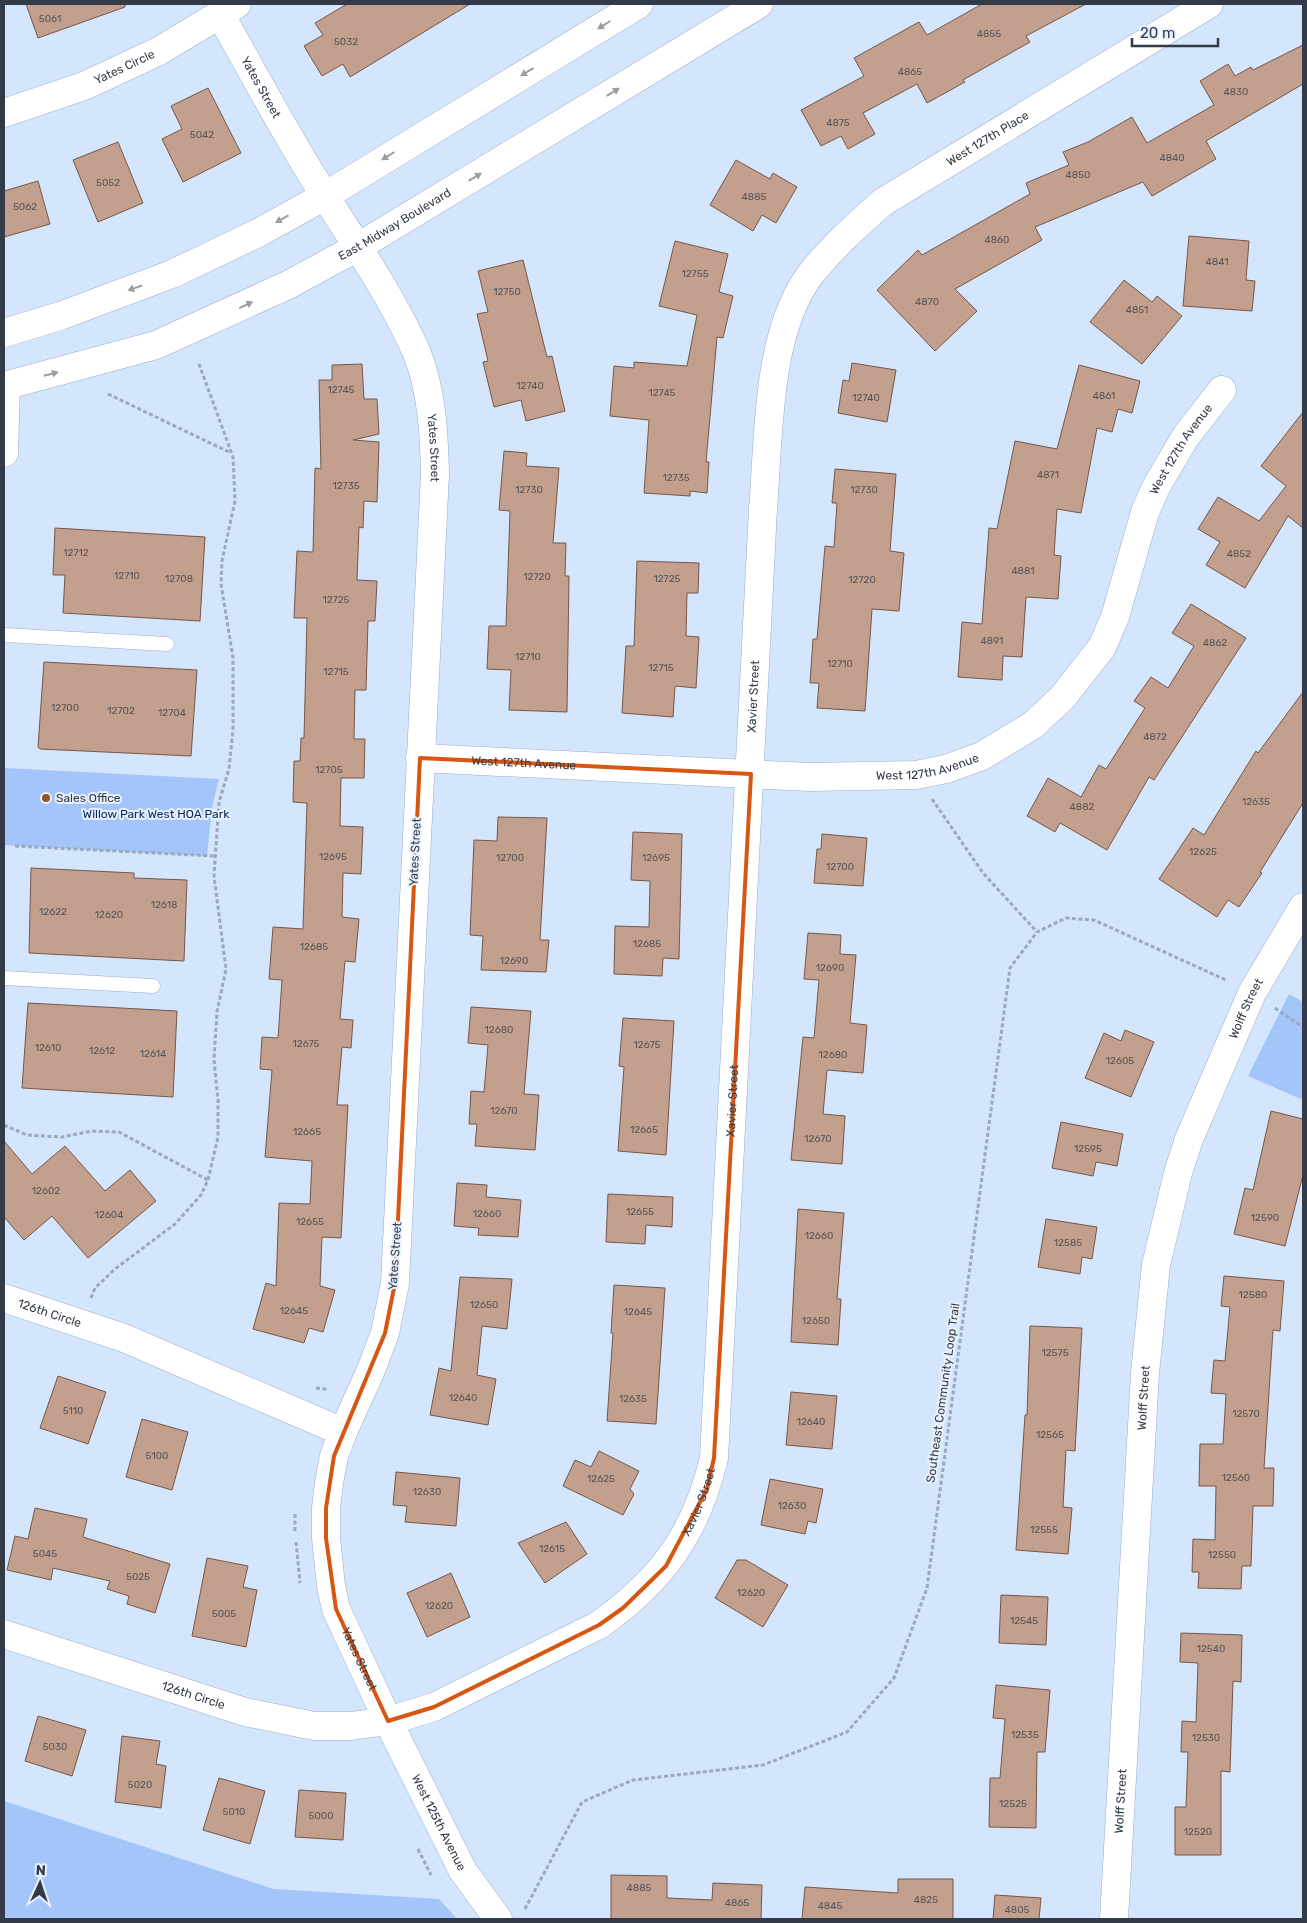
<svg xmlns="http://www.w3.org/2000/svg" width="1307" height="1923" font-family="Rubik,sans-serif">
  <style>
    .green { fill: #a4c5f9 }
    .building { fill: #c3a08d; stroke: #765746 }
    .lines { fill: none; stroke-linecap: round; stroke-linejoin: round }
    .lane-casing { stroke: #9aadcc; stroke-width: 15 }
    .street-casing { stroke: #9aadcc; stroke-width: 29 }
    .secondary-casing { stroke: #9aadcc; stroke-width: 29 }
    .path { stroke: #9ba8bd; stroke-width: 3; stroke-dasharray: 4 2.5; stroke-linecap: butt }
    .lane { stroke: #fff; stroke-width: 14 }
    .street { stroke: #fff; stroke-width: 28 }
    .secondary { stroke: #fff; stroke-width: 28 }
    .oneway { fill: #999da4 }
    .marked { fill: none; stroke: #d65612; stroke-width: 4; stroke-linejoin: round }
    .poi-dot { fill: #965226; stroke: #e9f1fe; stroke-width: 2 }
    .labels { text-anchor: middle; stroke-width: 4; stroke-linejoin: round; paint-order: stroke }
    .number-label { font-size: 10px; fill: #575459 }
    .street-label { font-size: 12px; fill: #333b48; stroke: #e9f1fe }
    .poi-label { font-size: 12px; fill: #333b48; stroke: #e9f1fe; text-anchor: start }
    .park-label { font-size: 12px; fill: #03275e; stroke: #e9f1fe }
  </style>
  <rect width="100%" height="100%" fill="#d4e5fe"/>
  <g class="green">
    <polygon points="4,768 219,779 212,807 207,856 4,845"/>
    <polygon points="1289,994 1303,1002 1303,1100 1248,1076"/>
    <polygon points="4,1801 274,1889 439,1899 457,1919 4,1919"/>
  </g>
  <g class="building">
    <polygon points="26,4 125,4 125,7 38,38"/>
    <polygon points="347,4 470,4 350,77 343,64 322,76 304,46 323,35 315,23"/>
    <polygon points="982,4 1086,4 1026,36 1030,42 963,80 965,82 927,103 917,84 863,113 875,134 848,149 841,136 821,146 801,110 864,76 854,58 919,22 927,35"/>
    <polygon points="1303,45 1303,84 1206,141 1216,159 1152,196 1143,182 1035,227 1042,240 955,289 977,311 935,351 877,290 918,250 922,255 1030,194 1026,183 1069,165 1063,152 1088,142 1132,117 1147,143 1214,105 1200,81 1228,64 1235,76 1251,67 1253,70"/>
    <polygon points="208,88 241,153 183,182 162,139 182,129 171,106"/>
    <polygon points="118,142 143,203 98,222 73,160"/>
    <polygon points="736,160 770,179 773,173 797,187 776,223 762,215 753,231 710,205"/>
    <polygon points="38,181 50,224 4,237 4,191"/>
    <polygon points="1189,236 1249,241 1246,280 1255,281 1252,311 1183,306"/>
    <polygon points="675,241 728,254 719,292 733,296 723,338 717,337 706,462 709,462 707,493 690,491 690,496 644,493 649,420 610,416 614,366 634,368 634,362 687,366 697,315 659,306"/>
    <polygon points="523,260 547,357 552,356 565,411 526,421 521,400 494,407 483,362 488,361 477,314 488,312 478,271"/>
    <polygon points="1124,280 1152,302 1157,296 1182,316 1142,364 1090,322"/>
    <polygon points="852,363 896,370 887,422 838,413 843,380 849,381"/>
    <polygon points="362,364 364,399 377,399 379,434 353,440 379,442 377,502 364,501 363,528 359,527 357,580 377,581 375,621 368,621 366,690 355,690 354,739 365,739 364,778 341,778 340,826 363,827 361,874 343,873 342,917 359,919 355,962 345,961 340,1019 353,1020 351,1048 342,1047 337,1105 348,1105 341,1238 322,1237 320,1286 335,1290 323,1332 309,1328 304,1343 253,1329 266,1283 276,1286 279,1203 310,1204 312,1161 265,1157 272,1070 260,1069 262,1037 278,1038 282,980 269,979 273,927 303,929 307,803 293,802 294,761 300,761 301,738 304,738 307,618 294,618 297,551 313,552 315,468 321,469 319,380 332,380 332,365"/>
    <polygon points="1079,365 1140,381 1132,413 1118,409 1112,432 1097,428 1081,513 1057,509 1054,555 1061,556 1058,599 1026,597 1022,657 1003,656 1002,680 958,677 962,622 982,624 989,528 997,529 1015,441 1057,449"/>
    <polygon points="1303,412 1303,528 1288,516 1245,588 1206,565 1220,542 1198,529 1218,497 1259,521 1286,486 1261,466"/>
    <polygon points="504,451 527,453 526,466 559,468 553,543 566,543 565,576 569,576 567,712 509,710 511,670 487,669 489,626 506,626 510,511 499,510"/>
    <polygon points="835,469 896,474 890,551 904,553 899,611 872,609 865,711 817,708 819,683 810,683 813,639 817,639 825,546 834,547 837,503 832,503"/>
    <polygon points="55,528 205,537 200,621 63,613 65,575 53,575"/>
    <polygon points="637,561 699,563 698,593 687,593 686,636 699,637 696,688 675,686 673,717 622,713 626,646 634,646"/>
    <polygon points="1191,604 1246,638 1154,780 1149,777 1107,850 1060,823 1055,832 1027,816 1048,778 1081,797 1099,765 1106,769 1145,708 1134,701 1151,677 1168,688 1194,646 1172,633"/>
    <polygon points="44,662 197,670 191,756 40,749 38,747"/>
    <polygon points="1303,692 1303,803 1260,872 1262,873 1239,907 1228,900 1217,917 1159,879 1193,828 1204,835 1256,751 1258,753"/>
    <polygon points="498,817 547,818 540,940 549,940 546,972 481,970 483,936 470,935 474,840 497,841"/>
    <polygon points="633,832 682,834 679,959 663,958 662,976 614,974 615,926 649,927 650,881 631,880"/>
    <polygon points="822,834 867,838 863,886 814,883 817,849 821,849"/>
    <polygon points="31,868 134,873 134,878 187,880 184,961 29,953"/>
    <polygon points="808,933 841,935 840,954 856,955 850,1023 867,1025 863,1073 827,1070 823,1114 845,1116 842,1164 791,1160 803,1037 814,1038 819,980 804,979"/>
    <polygon points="28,1003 177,1011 173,1097 22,1088"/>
    <polygon points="471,1007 531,1011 524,1094 539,1095 535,1150 475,1146 477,1124 469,1124 471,1091 484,1092 488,1045 468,1043"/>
    <polygon points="623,1018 674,1021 666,1155 618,1151 624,1067 619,1066"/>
    <polygon points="1125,1030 1154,1042 1131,1097 1085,1078 1104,1033 1121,1041"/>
    <polygon points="1271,1111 1303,1119 1303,1175 1285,1246 1234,1234 1245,1188 1253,1190"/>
    <polygon points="1061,1122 1123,1134 1117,1166 1096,1162 1093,1176 1052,1168"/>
    <polygon points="4,1141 32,1174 65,1146 105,1191 130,1170 156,1201 88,1258 52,1216 24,1240 4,1217"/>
    <polygon points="457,1183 487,1185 486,1197 521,1200 518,1237 478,1235 479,1228 454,1226"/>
    <polygon points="608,1194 673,1197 672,1227 646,1225 645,1244 606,1242"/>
    <polygon points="798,1209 844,1213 837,1299 841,1299 838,1345 791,1342"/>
    <polygon points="1046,1219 1097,1227 1092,1259 1082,1257 1080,1274 1038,1267"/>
    <polygon points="1224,1276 1284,1281 1280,1331 1273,1330 1264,1468 1274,1468 1273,1506 1253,1506 1251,1566 1242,1566 1241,1589 1198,1588 1199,1572 1192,1572 1193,1539 1215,1540 1216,1486 1199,1486 1200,1444 1223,1444 1226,1394 1211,1393 1214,1360 1225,1361 1230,1307 1221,1306"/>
    <polygon points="460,1277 512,1279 507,1329 482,1326 477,1375 496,1379 488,1425 430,1415 439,1368 451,1371"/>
    <polygon points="614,1285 665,1288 656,1424 607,1421 613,1333 611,1333"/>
    <polygon points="1030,1326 1082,1328 1075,1451 1066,1450 1063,1507 1072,1508 1068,1554 1016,1550 1025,1415 1027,1415"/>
    <polygon points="58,1376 106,1392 88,1444 40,1428"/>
    <polygon points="791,1392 837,1396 832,1449 786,1445"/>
    <polygon points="142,1419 188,1432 172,1490 126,1477"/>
    <polygon points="599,1451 639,1471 630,1489 634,1494 623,1515 563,1486 575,1460 591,1467"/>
    <polygon points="396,1472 460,1478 456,1526 405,1522 407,1506 393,1505"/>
    <polygon points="770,1479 823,1489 816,1523 808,1521 805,1534 761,1525"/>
    <polygon points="35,1508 87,1519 83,1537 170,1564 155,1613 127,1604 129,1596 107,1589 110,1581 53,1568 51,1580 7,1570 15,1536 28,1539"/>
    <polygon points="566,1522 587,1554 545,1583 518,1543"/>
    <polygon points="207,1558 248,1566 243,1587 257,1590 246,1647 192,1636"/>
    <polygon points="737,1560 746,1560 788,1585 763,1627 715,1598"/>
    <polygon points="451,1573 470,1617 427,1637 407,1593"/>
    <polygon points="1001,1595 1048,1597 1046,1645 999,1643"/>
    <polygon points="1181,1633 1242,1635 1241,1682 1233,1681 1230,1772 1221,1771 1221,1855 1175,1855 1175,1807 1186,1807 1188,1752 1181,1752 1182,1721 1196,1722 1198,1663 1180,1662"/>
    <polygon points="996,1685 1050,1690 1045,1752 1037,1752 1036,1828 989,1827 990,1778 1000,1778 1005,1719 993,1718"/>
    <polygon points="38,1716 86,1730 72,1776 25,1761"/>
    <polygon points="122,1736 160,1741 156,1764 166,1766 161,1808 115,1802"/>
    <polygon points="219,1778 265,1791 250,1844 203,1830"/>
    <polygon points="299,1790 346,1793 343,1840 295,1837"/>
    <polygon points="611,1875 667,1876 667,1898 712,1900 713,1883 762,1885 761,1919 611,1919"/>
    <polygon points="898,1879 953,1879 953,1919 802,1919 805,1887 898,1893"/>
    <polygon points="995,1895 1041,1898 1039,1919 993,1919"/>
  </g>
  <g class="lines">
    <g class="lane-casing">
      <g id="lane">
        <polyline points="4,635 167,644"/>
        <polyline points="4,978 153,986"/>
      </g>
    </g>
    <g class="street-casing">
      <g id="street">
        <path id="s1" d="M220,14C250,67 278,120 310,172C346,231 388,288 416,351C432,389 434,434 435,474L395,1283L385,1333L371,1370L343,1432L334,1456L329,1483L326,1508V1538L331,1586L336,1609L388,1721L463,1871L498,1919"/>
        <path id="s2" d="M4,113L84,86L159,51L237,4"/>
        <polyline points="4,453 6,385"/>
        <path id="s3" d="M420,758L810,777L916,775L946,769L982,756L1033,725L1062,698L1102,647L1115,617L1145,512L1156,487L1186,436L1222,390"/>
        <path id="s4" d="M4,1298L124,1338L343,1432"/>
        <path id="s5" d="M4,1634L245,1712L314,1726H351L388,1721L434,1707L599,1625C662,1580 696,1534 714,1458L763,509C769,438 766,334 810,275C831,248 857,225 883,202L1209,4"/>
        <path id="s6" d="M1114,1919L1145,1373L1156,1265L1178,1173L1189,1139L1252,993L1303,907"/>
      </g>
    </g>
    <g class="secondary-casing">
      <g id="secondary">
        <polyline points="4,333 60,316 172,274 258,233 325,196 639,4"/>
        <path id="s7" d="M4,386L156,345L288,285L358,247L759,4"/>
      </g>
    </g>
    <g class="path">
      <polyline points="108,394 231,453"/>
      <polyline points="932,799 983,873 1037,932"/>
      <polyline points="15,846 215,856"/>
      <polyline points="1275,1008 1303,1027"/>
      <polyline points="4,1125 27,1135 62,1137 92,1131 119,1132 208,1180"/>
      <polyline points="91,1298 95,1288 115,1269 175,1224 201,1195 208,1180 218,1137 218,1100 214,1060 217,1012 226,969 214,876 219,802 229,769 233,730 233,658 221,584 222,561 235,501 233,457 199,364"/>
      <polyline points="316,1388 325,1389 324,1393"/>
      <polyline points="295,1531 295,1513"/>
      <polyline points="296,1542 300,1583"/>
      <polyline points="418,1849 431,1875"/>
      <polyline points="525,1909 582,1802 633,1780 763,1765 847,1732 894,1678 927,1588 1010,968 1037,932 1066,918 1094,920 1228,981"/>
    </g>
    <use href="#lane" class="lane"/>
    <use href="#street" class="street"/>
    <use href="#secondary" class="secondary"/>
  </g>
  <defs><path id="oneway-solid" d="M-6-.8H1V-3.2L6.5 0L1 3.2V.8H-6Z" transform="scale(1.25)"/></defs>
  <g class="oneway">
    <use href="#oneway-solid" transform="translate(604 25) rotate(148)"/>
    <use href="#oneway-solid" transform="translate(527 72) rotate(149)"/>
    <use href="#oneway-solid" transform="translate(613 92) rotate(-31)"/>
    <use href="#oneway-solid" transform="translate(388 156) rotate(148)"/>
    <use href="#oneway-solid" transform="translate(475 177) rotate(-31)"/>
    <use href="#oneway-solid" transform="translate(282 219) rotate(151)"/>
    <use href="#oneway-solid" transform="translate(135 288) rotate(161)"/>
    <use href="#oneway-solid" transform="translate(246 305) rotate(-25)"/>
    <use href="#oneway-solid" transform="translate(51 374) rotate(-14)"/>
  </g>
  <path class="marked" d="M420,758L751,774L714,1458L707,1489L666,1566L623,1608L599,1625L434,1707L388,1721L336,1609L326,1538V1508L334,1456L385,1333L395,1283Z"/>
  <circle class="poi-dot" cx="46" cy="798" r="5"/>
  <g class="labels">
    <g class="number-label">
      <text x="50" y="22">5061</text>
      <text x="989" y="37">4855</text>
      <text x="346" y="45">5032</text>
      <text x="910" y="75">4865</text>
      <text x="1236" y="95">4830</text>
      <text x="838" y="126">4875</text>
      <text x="202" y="138">5042</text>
      <text x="1172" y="161">4840</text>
      <text x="1078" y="178">4850</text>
      <text x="108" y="186">5052</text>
      <text x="754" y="200">4885</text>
      <text x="25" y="210">5062</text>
      <text x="997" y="243">4860</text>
      <text x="1217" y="265">4841</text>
      <text x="695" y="277">12755</text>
      <text x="507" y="295">12750</text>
      <text x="927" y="305">4870</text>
      <text x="1137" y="313">4851</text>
      <text x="530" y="389">12740</text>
      <text x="341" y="393">12745</text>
      <text x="662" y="396">12745</text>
      <text x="1104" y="399">4861</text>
      <text x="866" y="401">12740</text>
      <text x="1048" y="478">4871</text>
      <text x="676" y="481">12735</text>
      <text x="346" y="489">12735</text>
      <text x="529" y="493">12730</text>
      <text x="864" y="493">12730</text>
      <text x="76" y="556">12712</text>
      <text x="1239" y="557">4852</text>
      <text x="1023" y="574">4881</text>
      <text x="127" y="579">12710</text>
      <text x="537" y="580">12720</text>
      <text x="179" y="582">12708</text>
      <text x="667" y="582">12725</text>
      <text x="862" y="583">12720</text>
      <text x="336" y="603">12725</text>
      <text x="992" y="644">4891</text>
      <text x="1215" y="646">4862</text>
      <text x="528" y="660">12710</text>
      <text x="840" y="667">12710</text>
      <text x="661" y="671">12715</text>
      <text x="336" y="675">12715</text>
      <text x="65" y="711">12700</text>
      <text x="121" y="714">12702</text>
      <text x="172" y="716">12704</text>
      <text x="1155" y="740">4872</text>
      <text x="329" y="773">12705</text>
      <text x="1256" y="805">12635</text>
      <text x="1082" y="810">4882</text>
      <text x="1203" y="855">12625</text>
      <text x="333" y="860">12695</text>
      <text x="510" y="861">12700</text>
      <text x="656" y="861">12695</text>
      <text x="840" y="870">12700</text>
      <text x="164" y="908">12618</text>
      <text x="53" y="915">12622</text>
      <text x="109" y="918">12620</text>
      <text x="647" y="947">12685</text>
      <text x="314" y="950">12685</text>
      <text x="514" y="964">12690</text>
      <text x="830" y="971">12690</text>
      <text x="499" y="1033">12680</text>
      <text x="306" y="1047">12675</text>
      <text x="647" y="1048">12675</text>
      <text x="48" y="1051">12610</text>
      <text x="102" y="1054">12612</text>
      <text x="153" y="1057">12614</text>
      <text x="833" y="1058">12680</text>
      <text x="1120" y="1064">12605</text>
      <text x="504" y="1114">12670</text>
      <text x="644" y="1133">12665</text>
      <text x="307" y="1135">12665</text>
      <text x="818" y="1142">12670</text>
      <text x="1088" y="1152">12595</text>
      <text x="46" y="1194">12602</text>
      <text x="640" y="1215">12655</text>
      <text x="487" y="1217">12660</text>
      <text x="109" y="1218">12604</text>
      <text x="1265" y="1221">12590</text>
      <text x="310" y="1225">12655</text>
      <text x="819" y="1239">12660</text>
      <text x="1068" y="1246">12585</text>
      <text x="1253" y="1298">12580</text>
      <text x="484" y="1308">12650</text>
      <text x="294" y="1314">12645</text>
      <text x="638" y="1315">12645</text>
      <text x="816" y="1324">12650</text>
      <text x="1055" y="1356">12575</text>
      <text x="463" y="1401">12640</text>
      <text x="633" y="1402">12635</text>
      <text x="73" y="1414">5110</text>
      <text x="1246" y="1417">12570</text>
      <text x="811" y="1425">12640</text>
      <text x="1050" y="1438">12565</text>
      <text x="157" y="1459">5100</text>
      <text x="1236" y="1481">12560</text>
      <text x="601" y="1482">12625</text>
      <text x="427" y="1495">12630</text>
      <text x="792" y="1509">12630</text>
      <text x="1044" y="1533">12555</text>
      <text x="552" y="1552">12615</text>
      <text x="45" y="1557">5045</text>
      <text x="1222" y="1558">12550</text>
      <text x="138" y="1580">5025</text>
      <text x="751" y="1596">12620</text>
      <text x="439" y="1609">12620</text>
      <text x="224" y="1617">5005</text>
      <text x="1024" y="1624">12545</text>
      <text x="1211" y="1652">12540</text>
      <text x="1025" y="1738">12535</text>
      <text x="1206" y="1741">12530</text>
      <text x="55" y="1750">5030</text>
      <text x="140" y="1788">5020</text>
      <text x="1013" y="1807">12525</text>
      <text x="234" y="1815">5010</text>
      <text x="321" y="1819">5000</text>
      <text x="1198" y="1835">12520</text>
      <text x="639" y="1891">4885</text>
      <text x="926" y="1903">4825</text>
      <text x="737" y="1906">4865</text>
      <text x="830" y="1909">4845</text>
      <text x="1017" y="1913">4805</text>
    </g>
    <g class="street-label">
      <text dy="4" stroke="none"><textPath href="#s2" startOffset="129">Yates Circle</textPath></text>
      <text dy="4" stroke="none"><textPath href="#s1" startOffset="84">Yates Street</textPath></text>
      <text dy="4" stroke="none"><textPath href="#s5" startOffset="2256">West 127th Place</textPath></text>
      <text dy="4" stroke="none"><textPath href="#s7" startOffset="425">East Midway Boulevard</textPath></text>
      <text dy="4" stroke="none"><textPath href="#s1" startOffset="489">Yates Street</textPath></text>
      <text dy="4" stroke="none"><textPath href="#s3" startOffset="944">West 127th Avenue</textPath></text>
      <text dy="4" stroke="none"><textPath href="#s5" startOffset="1601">Xavier Street</textPath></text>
      <text dy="4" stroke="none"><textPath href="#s3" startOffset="104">West 127th Avenue</textPath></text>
      <text dy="4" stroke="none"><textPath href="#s3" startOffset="509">West 127th Avenue</textPath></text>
      <text transform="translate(415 852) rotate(-87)" y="4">Yates Street</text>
      <text dy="4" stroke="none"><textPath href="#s6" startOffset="928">Wolff Street</textPath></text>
      <text dy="4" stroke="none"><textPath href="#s5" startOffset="1196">Xavier Street</textPath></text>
      <text transform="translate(395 1256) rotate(-86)" y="4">Yates Street</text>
      <text dy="4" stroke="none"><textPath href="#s4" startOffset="48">126th Circle</textPath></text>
      <text transform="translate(943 1393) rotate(-82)" y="4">Southeast Community Loop Trail</text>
      <text dy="4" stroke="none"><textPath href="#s6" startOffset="522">Wolff Street</textPath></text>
      <text dy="4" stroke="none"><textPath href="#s5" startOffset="792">Xavier Street</textPath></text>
      <text dy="4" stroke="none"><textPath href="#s1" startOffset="1719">Yates Street</textPath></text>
      <text dy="4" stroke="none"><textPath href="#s5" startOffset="199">126th Circle</textPath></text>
      <text dy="4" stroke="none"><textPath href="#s6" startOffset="118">Wolff Street</textPath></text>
      <text dy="4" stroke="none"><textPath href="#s1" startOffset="1901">West 125th Avenue</textPath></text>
    </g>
    <g class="poi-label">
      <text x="56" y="802">Sales Office</text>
    </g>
    <g class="park-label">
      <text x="156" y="818">Willow Park West HOA Park</text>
    </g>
  </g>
  <rect width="1307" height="1923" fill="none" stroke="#333b48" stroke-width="10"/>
  <g transform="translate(40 1883) rotate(3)" stroke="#e9f1fe" stroke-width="4" paint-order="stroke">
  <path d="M0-4L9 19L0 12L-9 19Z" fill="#333b48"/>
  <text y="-8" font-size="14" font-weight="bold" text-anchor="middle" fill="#333b48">N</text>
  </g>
  <path d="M1132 38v8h86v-8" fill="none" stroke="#333b48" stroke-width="2.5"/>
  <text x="1140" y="38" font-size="15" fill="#333b48" stroke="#e9f1fe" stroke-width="4" paint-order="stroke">20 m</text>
</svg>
